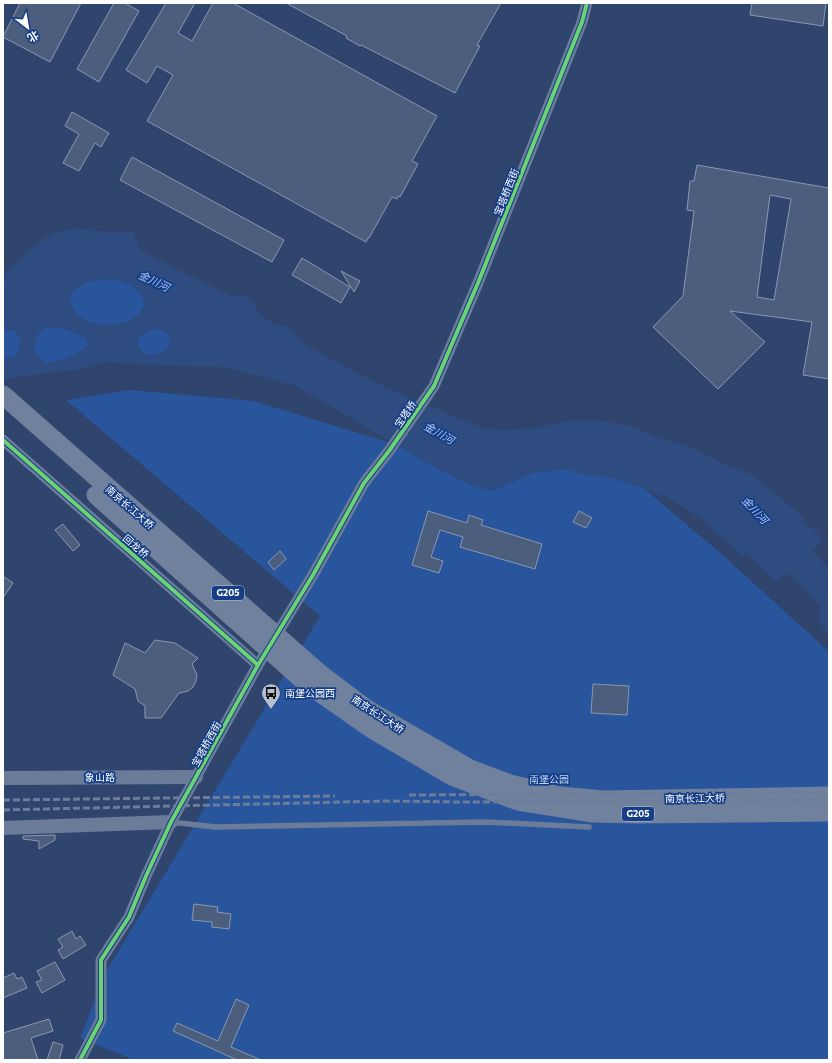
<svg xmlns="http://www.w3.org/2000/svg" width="832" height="1063" font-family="Commissioner,'Noto Sans SC',sans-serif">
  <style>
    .green { fill: #29559d }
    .water { fill: #2f4c81; fill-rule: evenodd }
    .building { fill: #4c5e7e; stroke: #8998b0; fill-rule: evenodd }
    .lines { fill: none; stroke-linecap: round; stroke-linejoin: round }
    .service { stroke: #6b7c9b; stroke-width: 5.5 }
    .minor { stroke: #6b7c9b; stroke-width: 11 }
    .tertiary { stroke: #6b7c9b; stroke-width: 14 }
    .trunk { stroke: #70819e; stroke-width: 19 }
    .rail { stroke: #6c7d9b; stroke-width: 3; stroke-dasharray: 7 3; stroke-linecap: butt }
    .cycleway-casing { stroke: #163e86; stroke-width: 6 }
    .cycleway { stroke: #6cd273; stroke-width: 4 }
    .labels { text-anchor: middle; stroke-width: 3.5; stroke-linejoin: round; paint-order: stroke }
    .shield { fill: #163e86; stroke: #b9c5db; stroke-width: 1 }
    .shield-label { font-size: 9px; font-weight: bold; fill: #fff }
    .street-label { font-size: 10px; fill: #fff; stroke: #163e86 }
    .poi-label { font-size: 10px; fill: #fff; stroke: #163e86; text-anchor: start }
    .park-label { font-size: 10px; fill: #c0d6fa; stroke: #163e86 }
    .water-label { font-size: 11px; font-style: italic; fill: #a6c4f5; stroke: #163e86 }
  </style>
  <rect width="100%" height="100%" fill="#2f456d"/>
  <g class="green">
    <polygon points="100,278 118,280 134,286 144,297 144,306 139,315 124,323 105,325 91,323 76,314 70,304 71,293 84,283"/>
    <path d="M46,327L64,328L86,338L88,344C76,358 64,359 47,363L36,356L34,346L39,332Z"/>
    <path d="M153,329C163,329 166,331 171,340L167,350L151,356L143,353L138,345L139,337Z"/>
    <polygon points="3,330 14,330 21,340 20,348 15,357 3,359"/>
    <polygon points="130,390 253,401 427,454 622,470 725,557 829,652 829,1060 134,1060 80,1038 106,972 320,616 66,400"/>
  </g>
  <path class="water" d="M76,228L93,231L132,232L138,244L142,251L169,265L170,266L231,296L243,295L252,299L259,314L276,325L286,326L293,331L307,346L376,383L482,428L504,430L530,429L566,421H602L632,426L661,439L681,444L695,449L724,464L753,475L803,517V523L808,527H812L823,540L812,551L829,569V634C820,624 816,620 821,607L789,573L782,576L776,582L747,553H746L742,556L724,538L719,535L702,519L667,497L628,483L606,477L584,475L566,469L533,473L507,485L491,491L470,485L439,470L296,386L225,367L157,365L105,362L76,370L44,373L10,378L3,381V359L15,357L20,348L21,340L14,330H3V275L36,244L54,233ZM106,279L120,281L133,286L143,297L144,306L139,315L124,323L105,325L91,323L76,314L70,304L71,293C85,283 89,280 106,279ZM46,327L64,328L86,338L88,344C76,358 63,360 47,363L36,356L34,346L39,332ZM153,329C163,329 166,331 171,340L167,350L151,356L143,353L138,345L139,337Z"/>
  <g class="building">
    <polygon points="20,3 81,3 50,62 3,37"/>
    <polygon points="114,3 125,3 139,11 99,82 77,69"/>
    <polygon points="166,3 195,3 178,33 192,41 213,3 233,3 437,116 412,161 418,164 400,197 398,196 397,199 392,197 369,238 368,238 366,242 147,121 173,75 157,66 147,83 126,70"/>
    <polygon points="286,3 501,3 477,45 480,46 455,93 361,45 360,46 346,38 347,36"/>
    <polygon points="752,3 826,3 823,26 750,15"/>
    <polygon points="72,112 109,133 101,147 95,143 79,171 63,163 79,134 65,126"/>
    <polygon points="132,157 284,240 272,262 120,180"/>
    <path d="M697,165L829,188V379L803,375L812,322L730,311L765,342L718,389L653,327L683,296L694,211L687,210L690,181H694ZM770,195L791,199L774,300L757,297Z"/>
    <polygon points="302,258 350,287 341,303 292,275"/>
    <polygon points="341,271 360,281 354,292"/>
    <polygon points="428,511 467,523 469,515 483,520 481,525 542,544 535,569 460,547 463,537 440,530 431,557 443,561 439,573 412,565"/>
    <polygon points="579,511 592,518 586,528 573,522"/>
    <polygon points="63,524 80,545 73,551 55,530"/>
    <polygon points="280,551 286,559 274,570 268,562"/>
    <polygon points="3,576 13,583 3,598"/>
    <polygon points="155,640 175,643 198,658 192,664 197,675 196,681 193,687 188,691 179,693 161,718 145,718 145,706 138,701 135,689 113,675 125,643 145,653"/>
    <polygon points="593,684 629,686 627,715 591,713"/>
    <polygon points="55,835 55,840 39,849 39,841 23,839 23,836"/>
    <polygon points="194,904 218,907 217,912 231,914 229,929 212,927 212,922 192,920"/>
    <polygon points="72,931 76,939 80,936 86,945 63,959 58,950 63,947 58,939"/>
    <polygon points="55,962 65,980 42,993 36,982 42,980 37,971"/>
    <polygon points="14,973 17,979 22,977 27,988 3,998 3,978"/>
    <polygon points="236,999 249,1005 231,1047 261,1060 237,1060 173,1031 177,1023 218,1041"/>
    <polygon points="49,1019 53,1031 31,1038 38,1060 3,1060 3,1033"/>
    <polygon points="53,1042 63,1045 59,1060 47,1060"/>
  </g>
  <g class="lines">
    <polyline class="service" points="171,822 215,827 485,822 589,827"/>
    <g class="minor">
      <polyline points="3,440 258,665"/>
      <polyline points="80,1060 101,1020 101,960 129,917 146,876 171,822 258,665 313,575 364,483 389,451 434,386 478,283 582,22 587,3"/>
    </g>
    <g class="tertiary">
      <polyline points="3,778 196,777"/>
      <polyline points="3,828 171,822"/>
    </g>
    <g class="trunk">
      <polyline points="3,395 319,673 368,710 470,769 510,784 560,796 603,800 829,796"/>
      <polyline points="96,495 306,683 372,729 452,776 518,801 593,813 637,814 829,812"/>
    </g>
    <g class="rail">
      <polyline points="409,795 829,793"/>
      <polyline points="3,800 335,796"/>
      <polyline points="3,810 386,801 462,802 829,800"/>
    </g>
    <g class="cycleway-casing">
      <g id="cycleway">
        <polyline points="3,440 258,665"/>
        <polyline points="80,1060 101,1020 101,960 129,917 146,876 171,822 258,665 313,575 364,483 389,451 434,386 478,283 582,22 587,3"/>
      </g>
    </g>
    <use href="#cycleway" class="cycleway"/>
  </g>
  <defs>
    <g id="bus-pin" transform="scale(1)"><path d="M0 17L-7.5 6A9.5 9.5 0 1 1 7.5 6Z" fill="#b6becc" stroke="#163e86"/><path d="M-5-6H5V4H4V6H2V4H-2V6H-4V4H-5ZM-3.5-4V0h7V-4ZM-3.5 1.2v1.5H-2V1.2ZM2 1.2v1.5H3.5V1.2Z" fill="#111"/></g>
  </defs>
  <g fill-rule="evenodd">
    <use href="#bus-pin" x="271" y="693"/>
  </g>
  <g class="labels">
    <g class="shield">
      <rect x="212" y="586" width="32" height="14" rx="3"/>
      <rect x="622" y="807" width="32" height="14" rx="3"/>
    </g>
    <g class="shield-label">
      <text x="228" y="596">G205</text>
      <text x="638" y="817">G205</text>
    </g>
    <g class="street-label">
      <text transform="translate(506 192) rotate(-68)" y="4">宝塔桥西街</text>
      <text transform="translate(405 414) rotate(-55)" y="4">宝塔桥</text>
      <text transform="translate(130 507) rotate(41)" y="4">南京长江大桥</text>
      <text transform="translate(136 546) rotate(41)" y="4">回龙桥</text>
      <text transform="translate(378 714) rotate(33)" y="4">南京长江大桥</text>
      <text transform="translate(206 744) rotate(-61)" y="4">宝塔桥西街</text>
      <text x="100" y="781">象山路</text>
      <text transform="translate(695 798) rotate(-1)" y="4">南京长江大桥</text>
    </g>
    <g class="poi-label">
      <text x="285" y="697">南堡公园西</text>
    </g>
    <g class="park-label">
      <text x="549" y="783">南堡公园</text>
    </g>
    <g class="water-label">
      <text transform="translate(154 281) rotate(25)" y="4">金川河</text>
      <text transform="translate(439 433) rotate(29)" y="4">金川河</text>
      <text transform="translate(755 510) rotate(47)" y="4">金川河</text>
    </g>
  </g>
  <rect width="832" height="1063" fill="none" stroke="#ffffff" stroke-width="8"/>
  <g transform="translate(28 28) rotate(149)" stroke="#163e86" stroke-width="3" paint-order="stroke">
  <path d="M0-3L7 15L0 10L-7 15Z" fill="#ffffff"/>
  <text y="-6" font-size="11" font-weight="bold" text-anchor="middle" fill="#ffffff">北</text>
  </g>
</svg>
